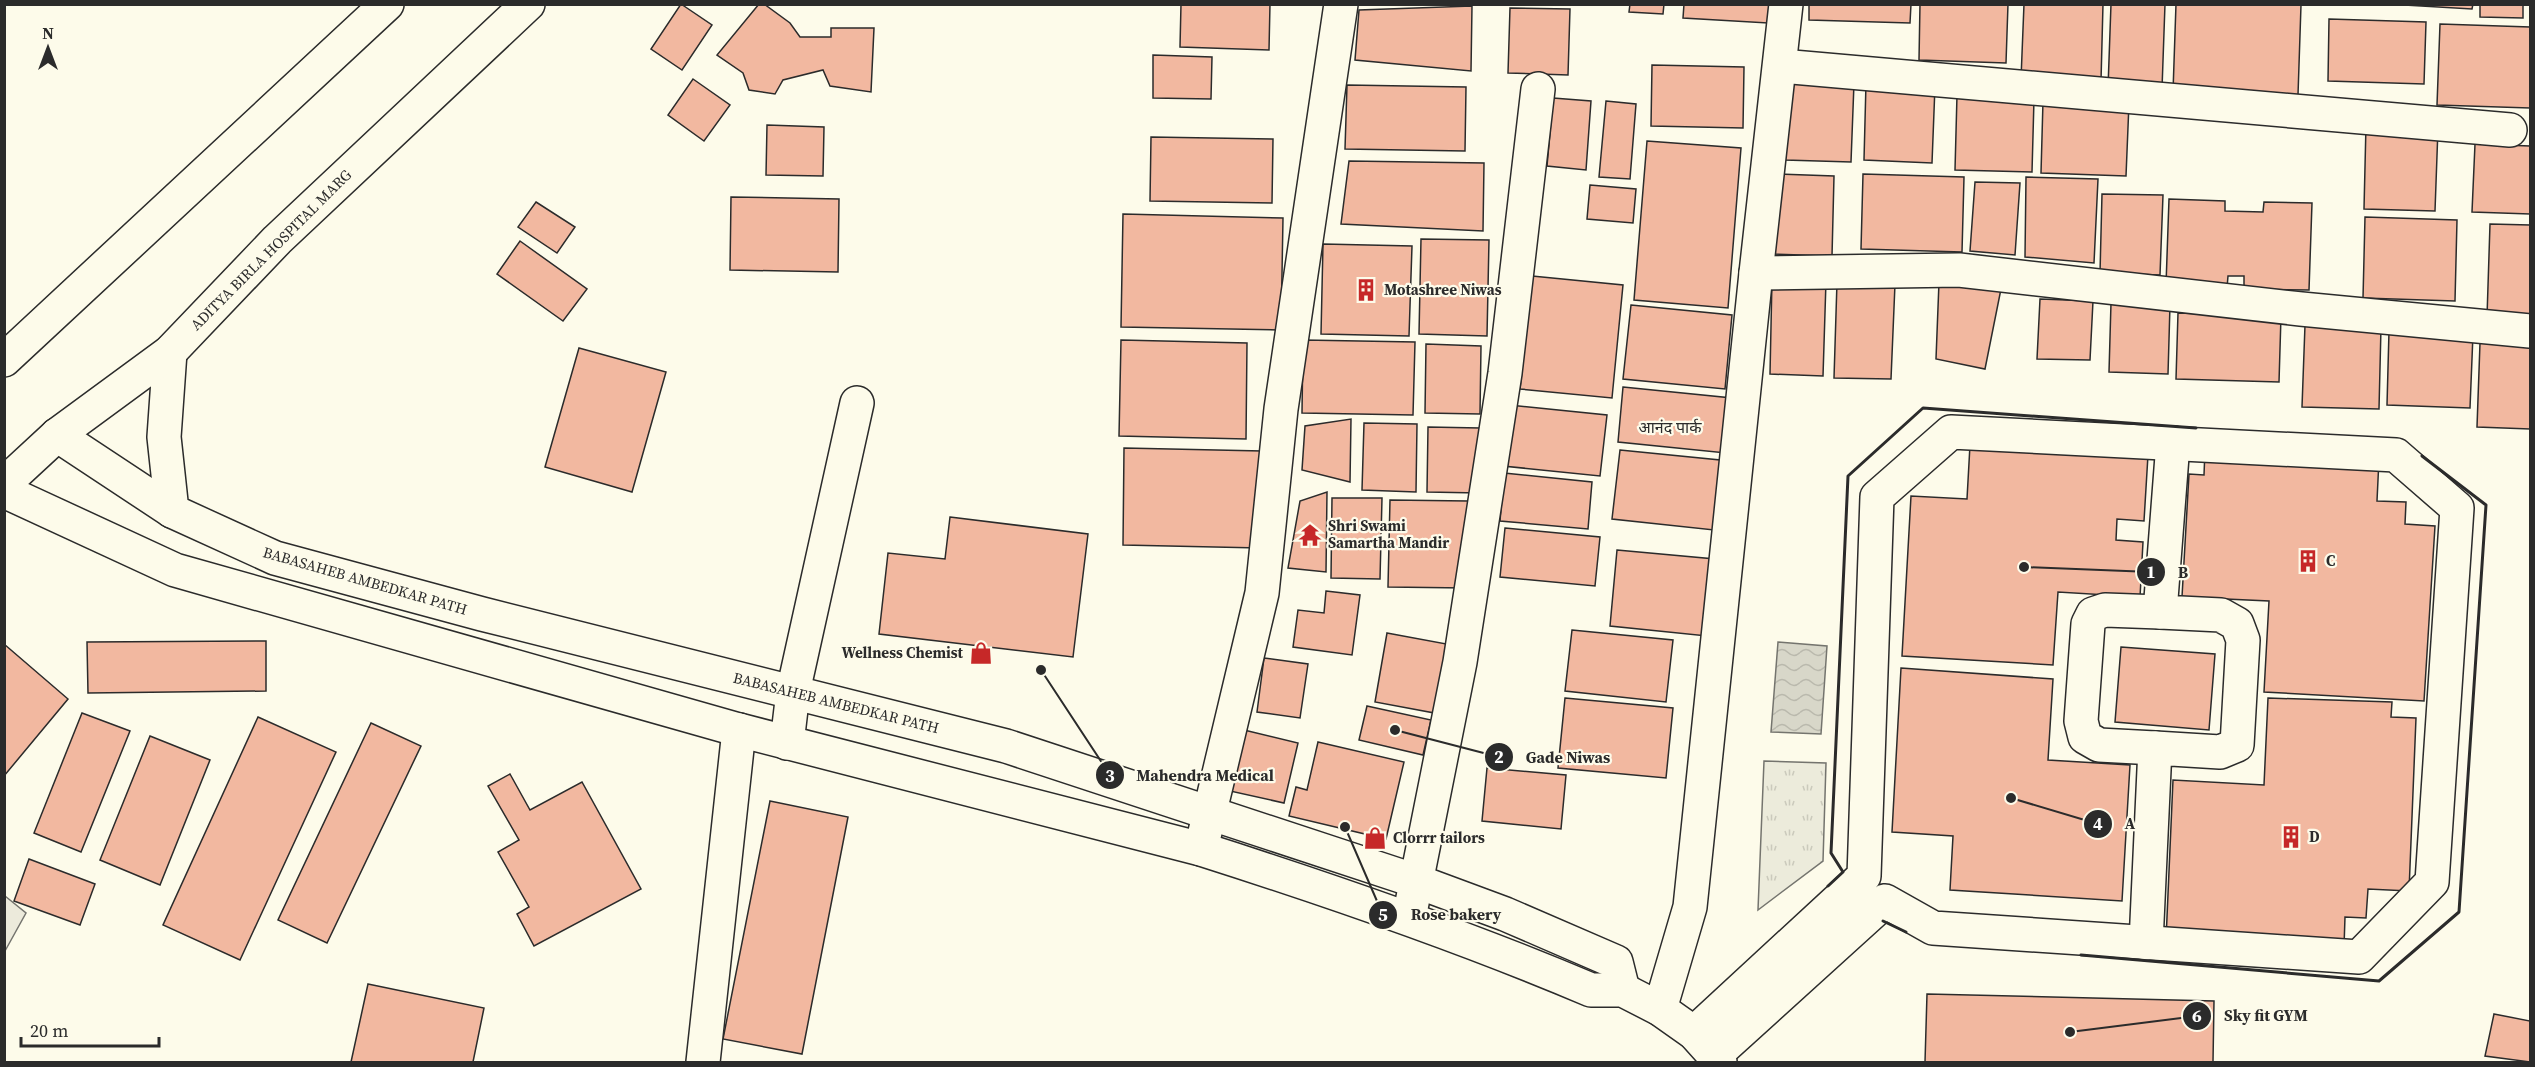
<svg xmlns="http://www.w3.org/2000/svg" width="2535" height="1067" font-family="'Source Serif 4','Noto Sans Devanagari',serif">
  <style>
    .park { fill: url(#park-tufts); stroke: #74746e; stroke-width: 1.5 }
    .parking { fill: #eceadb; stroke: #74746e; stroke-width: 1.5 }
    .water { fill: url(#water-waves); stroke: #74746e; stroke-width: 1.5 }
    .building { fill: #f2b8a0; stroke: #2b2b2b; stroke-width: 1.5 }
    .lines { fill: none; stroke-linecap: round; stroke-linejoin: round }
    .street-casing { stroke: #2b2b2b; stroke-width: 36 }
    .secondary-casing { stroke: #2b2b2b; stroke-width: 36 }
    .primary-casing { stroke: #2b2b2b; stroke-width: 36 }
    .street { stroke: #fdfbea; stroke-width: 33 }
    .secondary { stroke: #fdfbea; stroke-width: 33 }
    .primary { stroke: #fdfbea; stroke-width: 33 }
    .wall { stroke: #2b2b2b; stroke-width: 3 }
    .labels { text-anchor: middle; stroke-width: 4.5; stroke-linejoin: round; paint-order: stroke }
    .street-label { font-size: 15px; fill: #2b2b2b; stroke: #fdfbea }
    .poi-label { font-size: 15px; font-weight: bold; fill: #2b2b2b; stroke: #fdfbea; text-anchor: start }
    .neighbourhood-label { font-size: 16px; fill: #2b2b2b; stroke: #fdfbea }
    .leader { fill: none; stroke: #2b2b2b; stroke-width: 2 }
    .callout-dot { fill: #2b2b2b; stroke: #fdfbea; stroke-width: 2 }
    .mark-label { font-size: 18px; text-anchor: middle; font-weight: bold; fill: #fff }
    .callout-label { font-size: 16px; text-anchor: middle; font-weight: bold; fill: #2b2b2b; stroke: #fdfbea; stroke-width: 4.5; stroke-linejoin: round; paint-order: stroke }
  </style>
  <defs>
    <pattern id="park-tufts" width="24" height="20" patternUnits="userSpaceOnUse" patternTransform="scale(1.5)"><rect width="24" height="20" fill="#ecebdb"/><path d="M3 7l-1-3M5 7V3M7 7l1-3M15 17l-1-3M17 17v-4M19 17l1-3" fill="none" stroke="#cbcabc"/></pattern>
    <pattern id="water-waves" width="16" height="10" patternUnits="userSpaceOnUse" patternTransform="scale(1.5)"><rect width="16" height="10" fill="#d8d7c9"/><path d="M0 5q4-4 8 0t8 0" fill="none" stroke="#bab9ad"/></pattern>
  </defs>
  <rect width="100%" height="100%" fill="#fdfbea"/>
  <polygon class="park" points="1764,761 1826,763 1823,861 1758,910"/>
  <polygon class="parking" points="5,896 26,913 5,951"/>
  <polygon class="water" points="1778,642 1827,646 1821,734 1771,732"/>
  <g class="building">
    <polygon points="681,4 712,25 682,70 651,49"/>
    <polygon points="759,4 764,4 790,23 800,37 831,37 831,28 874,28 871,92 830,86 823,70 783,80 775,94 749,90 743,73 717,55"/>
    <polygon points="1181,4 1270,4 1269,50 1180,47"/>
    <polygon points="1630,4 1664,4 1663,14 1629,12"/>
    <polygon points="1684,4 1769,4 1768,23 1683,18"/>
    <polygon points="1809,4 1911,4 1910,23 1809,20"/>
    <polygon points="1920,4 2008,4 2006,63 1919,60"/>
    <polygon points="2024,4 2103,4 2101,81 2021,79"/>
    <polygon points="2111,4 2165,4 2162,89 2108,88"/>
    <polygon points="2176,4 2301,5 2298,95 2173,92"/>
    <polygon points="2387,4 2473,4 2472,9"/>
    <polygon points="2480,4 2523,4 2523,18 2480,17"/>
    <polygon points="1472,6 1471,71 1355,60 1359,10"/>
    <polygon points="1510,8 1570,9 1568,75 1508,73"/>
    <polygon points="2329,19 2426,22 2424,84 2328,81"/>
    <polygon points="2440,24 2530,27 2530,108 2437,105"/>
    <polygon points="1153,55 1212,57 1211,99 1153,98"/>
    <polygon points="1652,65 1744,67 1743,128 1651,126"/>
    <polygon points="693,79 730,105 704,141 668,115"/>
    <polygon points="1788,80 1854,83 1851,162 1785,160"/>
    <polygon points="1866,83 1935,86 1932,163 1864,160"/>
    <polygon points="1347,85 1466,87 1465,151 1345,149"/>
    <polygon points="1957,95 2034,99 2032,172 1955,170"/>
    <polygon points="1553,98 1591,101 1586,170 1547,166"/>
    <polygon points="1606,101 1636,104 1630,179 1599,177"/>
    <polygon points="2043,101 2129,103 2126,176 2041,173"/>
    <polygon points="767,125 824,127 823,176 766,175"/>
    <polygon points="2366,125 2438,128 2435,211 2364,209"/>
    <polygon points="1151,137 1273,139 1272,203 1150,201"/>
    <polygon points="1647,141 1741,148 1728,308 1634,300"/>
    <polygon points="2475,144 2530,146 2530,214 2472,212"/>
    <polygon points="1349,161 1484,163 1483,231 1341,224"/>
    <polygon points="1777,174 1834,176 1832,256 1774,254"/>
    <polygon points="1863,174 1964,177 1962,252 1861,249"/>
    <polygon points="2026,177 2098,179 2094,263 2025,257"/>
    <polygon points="1975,182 2020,183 2015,255 1970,251"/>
    <polygon points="1590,185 1636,189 1633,223 1587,219"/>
    <polygon points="2102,194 2163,195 2160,275 2100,273"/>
    <polygon points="731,197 839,199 838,272 730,270"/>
    <polygon points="2169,199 2225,201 2225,211 2263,212 2264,202 2312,203 2309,290 2244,289 2244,276 2228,276 2227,288 2166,285"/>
    <polygon points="536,202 575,227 557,253 518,227"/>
    <polygon points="1123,214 1283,218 1281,330 1121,327"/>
    <polygon points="2365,217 2457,220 2455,301 2363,298"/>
    <polygon points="2490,224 2530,225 2530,318 2487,317"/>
    <polygon points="1421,239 1489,240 1487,336 1419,334"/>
    <polygon points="520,241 587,289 563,321 497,274"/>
    <polygon points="1323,244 1412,246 1409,336 1321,334"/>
    <polygon points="1532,276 1623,285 1612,398 1520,389"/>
    <polygon points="1772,279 1826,281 1823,376 1770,374"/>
    <polygon points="1837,282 1895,284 1891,379 1834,378"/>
    <polygon points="1939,282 2002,284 1985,369 1936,359"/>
    <polygon points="2040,299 2093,301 2090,360 2037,359"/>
    <polygon points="2111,303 2170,305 2168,374 2109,372"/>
    <polygon points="1631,305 1732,315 1725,389 1623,379"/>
    <polygon points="2178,313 2281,316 2279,382 2176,379"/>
    <polygon points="2305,325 2381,327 2379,409 2302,407"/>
    <polygon points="2389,331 2473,334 2470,408 2387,405"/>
    <polygon points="1121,340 1247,343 1246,439 1119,436"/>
    <polygon points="1303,340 1415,342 1413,415 1302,413"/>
    <polygon points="2480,343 2530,344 2530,429 2477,427"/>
    <polygon points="1426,344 1481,346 1480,414 1425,413"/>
    <polygon points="579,348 666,372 632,492 545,467"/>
    <polygon points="1623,387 1732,398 1726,453 1618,442"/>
    <polygon points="1509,405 1607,415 1600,476 1503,466"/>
    <polygon points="1351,419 1350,482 1302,470 1305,426"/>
    <polygon points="1364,423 1417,424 1416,492 1362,490"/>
    <polygon points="1428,427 1480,428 1479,493 1427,492"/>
    <polygon points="1970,445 2148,455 2144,521 2117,519 2116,540 2143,542 2140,597 2058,592 2053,665 1902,656 1911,496 1967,499"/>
    <polygon points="1124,448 1262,451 1260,548 1123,545"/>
    <polygon points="1620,450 1720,460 1714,530 1612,519"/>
    <polygon points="2205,450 2379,459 2377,501 2406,502 2405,524 2435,526 2424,701 2264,692 2269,601 2182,597 2189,474 2204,475"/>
    <polygon points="1504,473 1592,482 1588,529 1500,521"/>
    <polygon points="1327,492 1326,572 1288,568 1300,501"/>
    <polygon points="1332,498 1382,498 1380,579 1331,578"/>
    <polygon points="1390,500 1468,501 1466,588 1388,587"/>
    <polygon points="950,517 1088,534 1073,657 879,634 888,553 945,559"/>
    <polygon points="1505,528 1600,537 1595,586 1500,577"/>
    <polygon points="1617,550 1715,559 1707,636 1610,626"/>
    <polygon points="1326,591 1360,595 1352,655 1293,647 1298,610 1324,613"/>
    <polygon points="1572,630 1673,640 1666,702 1565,691"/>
    <polygon points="1387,633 1452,645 1440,714 1375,702"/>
    <polygon points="266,641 266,691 88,693 87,642"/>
    <polygon points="4,644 68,699 4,776"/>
    <polygon points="2121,647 2215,654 2209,730 2115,722"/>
    <polygon points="1264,658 1308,664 1300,718 1257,712"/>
    <polygon points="1901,668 2053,679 2048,760 2130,765 2122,901 1950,890 1953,836 1892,832"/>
    <polygon points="1565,698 1673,708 1666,778 1558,768"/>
    <polygon points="2268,698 2392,702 2391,717 2416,718 2409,891 2368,889 2366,918 2345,917 2344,947 2166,940 2173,780 2264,785"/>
    <polygon points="1367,706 1431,720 1423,755 1359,740"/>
    <polygon points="82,713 130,731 81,852 34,833"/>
    <polygon points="258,717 336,752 240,960 163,925"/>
    <polygon points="371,723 421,746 327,943 278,920"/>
    <polygon points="1244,730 1298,743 1284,803 1230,791"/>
    <polygon points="150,736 210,760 160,885 100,860"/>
    <polygon points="1318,742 1404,762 1386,839 1289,816 1296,787 1307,790"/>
    <polygon points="1487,768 1566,775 1561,829 1482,821"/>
    <polygon points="510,774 530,810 582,782 641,889 534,946 517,914 529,907 498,852 519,840 488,786"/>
    <polygon points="770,801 848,817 802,1054 723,1039"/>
    <polygon points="29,859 95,884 80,925 14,901"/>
    <polygon points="368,984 484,1008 473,1062 351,1062"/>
    <polygon points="1927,994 2214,1001 2213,1062 1925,1062"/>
    <polygon points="2494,1014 2530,1021 2530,1062 2485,1056"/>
  </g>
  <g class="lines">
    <g class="street-casing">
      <g id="street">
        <polyline points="1781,66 2510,130"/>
        <polyline points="1756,273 1959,270 2301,309 2530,331"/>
        <polyline points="787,743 793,692 857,403"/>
        <polyline points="2155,748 2099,745 2085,737 2081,721 2088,624 2093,614 2105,610 2160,612"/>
        <polyline points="1201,849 1262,593 1281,409 1341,4"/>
        <polyline points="1409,918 1460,662 1505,373 1538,89"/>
        <polyline points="2146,943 2155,748 2220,752 2237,745 2243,640 2237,624 2221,615 2160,612 2173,443"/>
        <polyline points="1660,1009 1690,907 1756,273 1786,4"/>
        <polyline points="1694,1033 1864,876 1877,497 1951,432 2396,455 2457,508 2432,882 2359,957 1933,928 1885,901 1714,1056"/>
        <polyline points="703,1062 739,730"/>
      </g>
    </g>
    <g class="secondary-casing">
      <g id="secondary">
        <polyline points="170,352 164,437 172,511 275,558 482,614 1006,746 1416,881 1505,914 1616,962 1623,990"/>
        <polyline points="57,435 172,511"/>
        <path d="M4,491L175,570L739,730L1201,849C1333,891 1464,936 1591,990H1623L1660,1009L1694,1033L1720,1062"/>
      </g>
    </g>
    <g class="primary-casing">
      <g id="primary">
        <polyline points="4,360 387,4"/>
        <polyline points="4,484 57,435 170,352 277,240 528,4"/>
      </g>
    </g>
    <use href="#street" class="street"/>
    <use href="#secondary" class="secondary"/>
    <use href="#primary" class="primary"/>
    <g class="wall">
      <polyline points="1828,886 1843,872 1831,853 1848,476 1923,408 2196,428"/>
      <polyline points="1883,921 1906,932"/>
      <polyline points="2081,955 2379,981 2459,912 2486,505 2422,456"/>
    </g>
  </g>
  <defs>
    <g id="building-bare" transform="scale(1.8)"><path d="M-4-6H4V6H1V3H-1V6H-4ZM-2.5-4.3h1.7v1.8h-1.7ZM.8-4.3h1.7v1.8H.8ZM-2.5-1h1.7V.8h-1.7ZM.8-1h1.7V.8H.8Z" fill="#c62828" stroke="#fdfbea" stroke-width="2.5" paint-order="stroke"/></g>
    <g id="temple-bare" transform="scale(1.8)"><path d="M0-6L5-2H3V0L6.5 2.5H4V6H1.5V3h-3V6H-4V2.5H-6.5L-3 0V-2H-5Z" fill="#c62828" stroke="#fdfbea" stroke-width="2.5" paint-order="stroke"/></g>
    <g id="shop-bare" transform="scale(1.8)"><path d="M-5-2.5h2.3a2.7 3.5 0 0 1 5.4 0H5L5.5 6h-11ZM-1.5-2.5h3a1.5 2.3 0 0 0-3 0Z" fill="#c62828" stroke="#fdfbea" stroke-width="2.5" paint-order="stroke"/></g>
  </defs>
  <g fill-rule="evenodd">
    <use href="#building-bare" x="1366" y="290"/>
    <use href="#temple-bare" x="1310" y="535"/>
    <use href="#building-bare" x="2308" y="561"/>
    <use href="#shop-bare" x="981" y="653"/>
    <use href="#building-bare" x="2291" y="837"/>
    <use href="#shop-bare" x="1375" y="838"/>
  </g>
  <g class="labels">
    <g class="street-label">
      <text transform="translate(271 250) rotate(-45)" y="5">ADITYA BIRLA HOSPITAL MARG</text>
      <text transform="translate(365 581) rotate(16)" y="5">BABASAHEB AMBEDKAR PATH</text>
      <text transform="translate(836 703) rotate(14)" y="5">BABASAHEB AMBEDKAR PATH</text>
    </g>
    <g class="poi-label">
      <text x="1384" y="295">Motashree Niwas</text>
      <text x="1328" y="531">Shri Swami<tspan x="1328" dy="17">Samartha Mandir</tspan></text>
      <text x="2326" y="566">C</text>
      <text x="963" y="658" text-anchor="end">Wellness Chemist</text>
      <text x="2309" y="842">D</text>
      <text x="1393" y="843">Clorrr tailors</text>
    </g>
    <g class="neighbourhood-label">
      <text x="1670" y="433">आनंद पार्क</text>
    </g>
  </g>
  <path class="leader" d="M2024 567L2151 572M1395 730L1499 757M1041 670L1110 775M2011 798L2098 824M1345 827L1383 915M2070 1032L2197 1016"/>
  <g class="callout-dot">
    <circle cx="2024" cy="567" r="6"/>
    <circle cx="1395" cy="730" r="6"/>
    <circle cx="1041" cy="670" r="6"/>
    <circle cx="2011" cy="798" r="6"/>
    <circle cx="1345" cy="827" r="6"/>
    <circle cx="2070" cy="1032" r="6"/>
    <circle cx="2151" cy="572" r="15"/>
    <circle cx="1499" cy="757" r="15"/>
    <circle cx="1110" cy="775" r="15"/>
    <circle cx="2098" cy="824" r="15"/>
    <circle cx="1383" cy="915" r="15"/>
    <circle cx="2197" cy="1016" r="15"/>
  </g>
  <g class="mark-label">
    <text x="2151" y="578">1</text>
    <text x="1499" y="763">2</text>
    <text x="1110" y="782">3</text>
    <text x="2098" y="830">4</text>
    <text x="1383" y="921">5</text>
    <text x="2197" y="1022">6</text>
  </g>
  <g class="callout-label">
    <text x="2183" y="578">B</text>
    <text x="1568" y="763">Gade Niwas</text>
    <text x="1205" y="781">Mahendra Medical</text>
    <text x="2130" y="829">A</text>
    <text x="1456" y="920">Rose bakery</text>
    <text x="2266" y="1021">Sky fit GYM</text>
  </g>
  <rect width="2535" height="1067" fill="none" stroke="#2b2b2b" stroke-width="12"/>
  <g transform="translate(48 48)" stroke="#fdfbea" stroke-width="4.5" paint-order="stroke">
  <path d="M0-4.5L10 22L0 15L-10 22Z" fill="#2b2b2b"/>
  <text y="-9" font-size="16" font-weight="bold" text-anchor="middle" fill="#2b2b2b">N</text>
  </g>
  <path d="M21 1037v9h138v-9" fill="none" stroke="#2b2b2b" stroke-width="3"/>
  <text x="30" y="1037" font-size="18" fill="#2b2b2b" stroke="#fdfbea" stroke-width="4.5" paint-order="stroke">20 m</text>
</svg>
